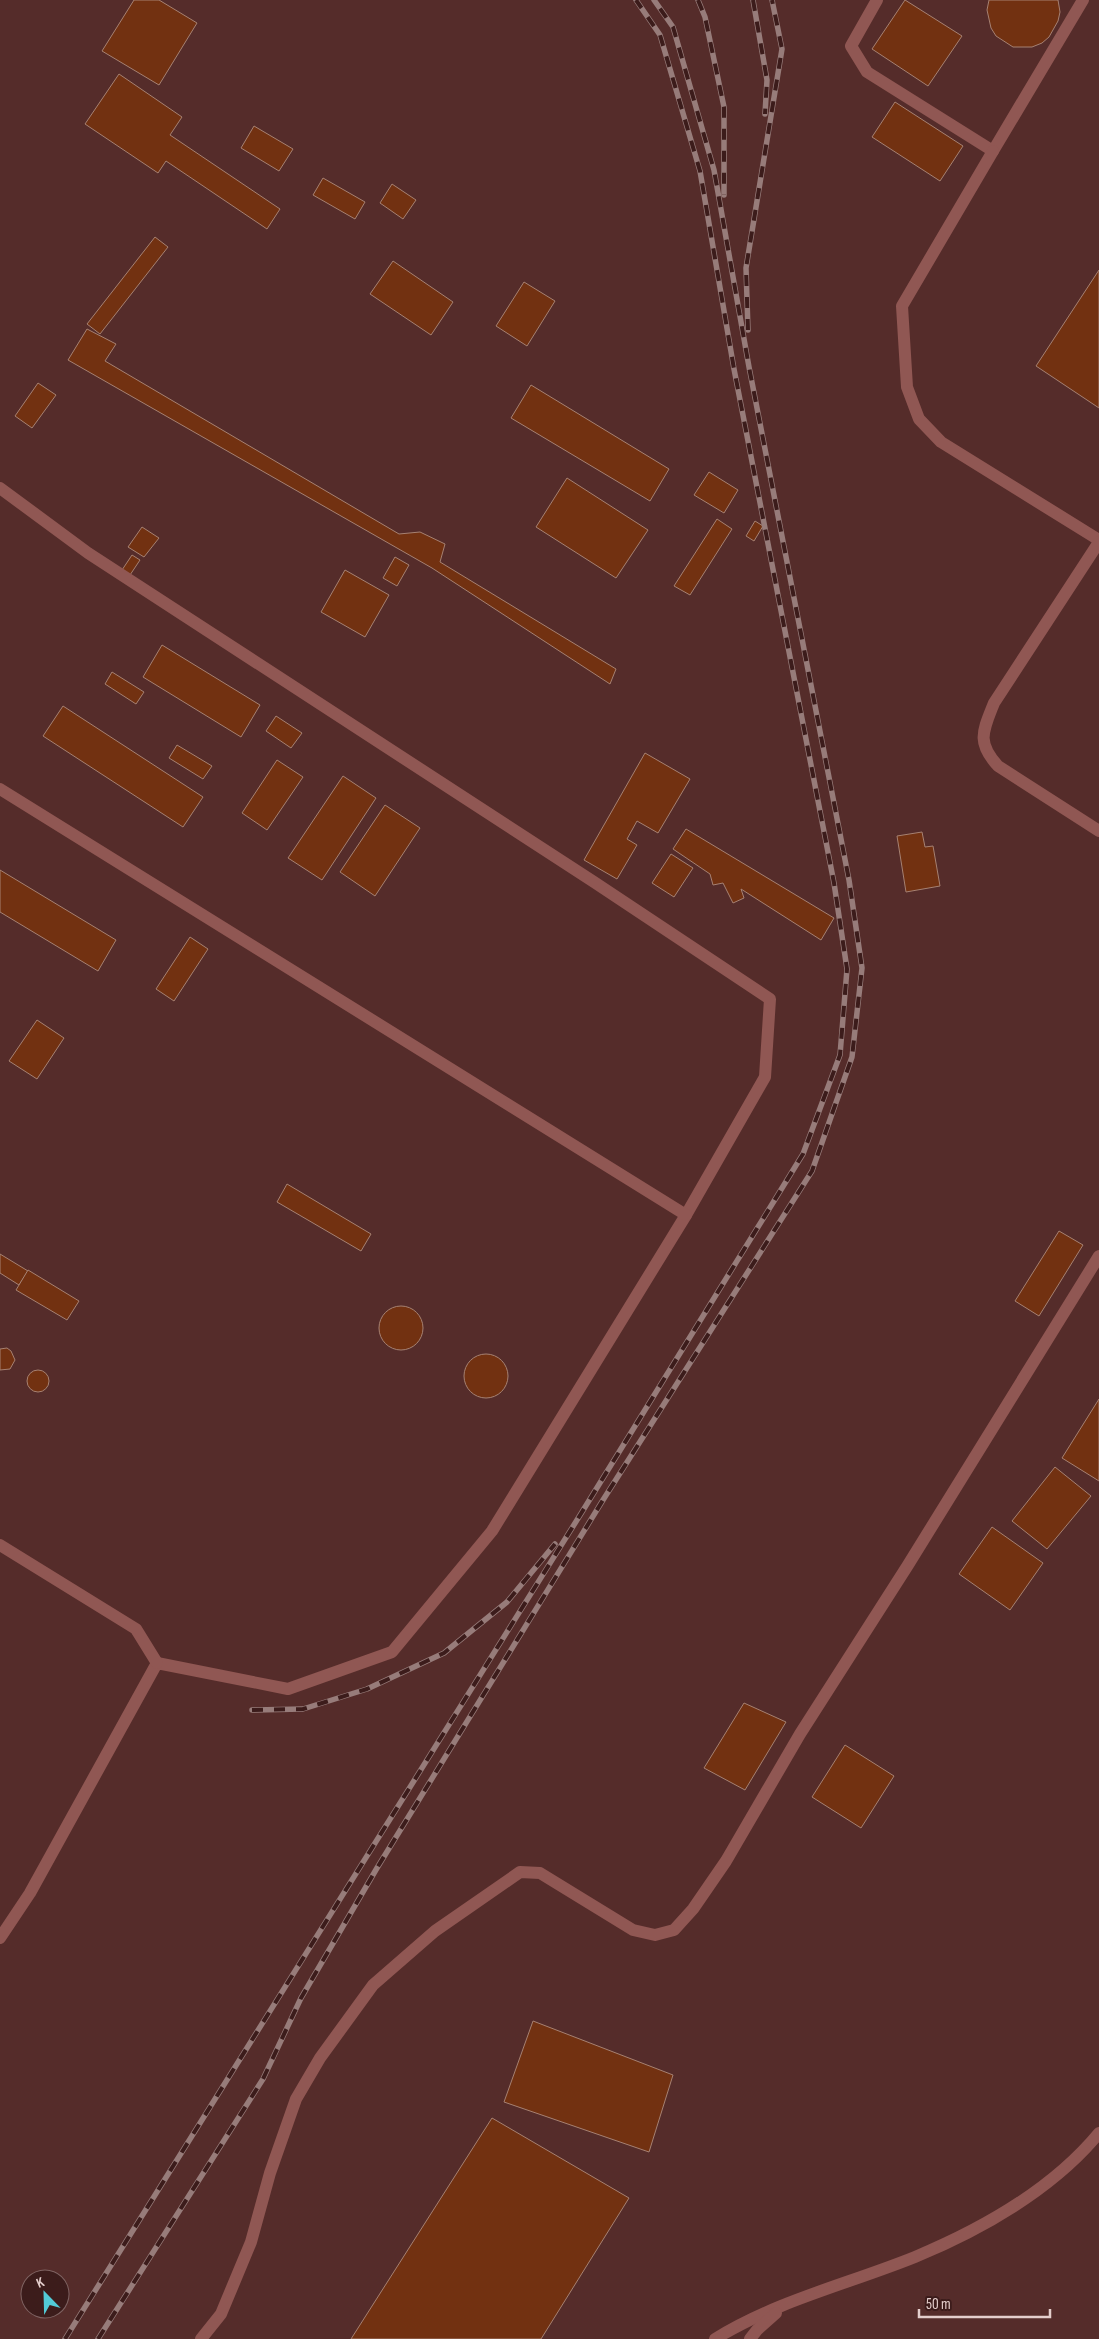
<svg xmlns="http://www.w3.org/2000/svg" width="1099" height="2339" font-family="'Sofia Sans Condensed',sans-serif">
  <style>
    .built { fill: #552c2a; fill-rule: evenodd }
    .building { fill: #723111; stroke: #a68172 }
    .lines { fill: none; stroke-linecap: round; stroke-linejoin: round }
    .minor { stroke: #905753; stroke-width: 12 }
    .rail-casing { stroke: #977c7a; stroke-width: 5.5 }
    .rail { stroke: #3c1c1b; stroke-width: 4; stroke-dasharray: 11; stroke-linecap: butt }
  </style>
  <rect width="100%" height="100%" fill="#472624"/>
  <path class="built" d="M0,0H1099V2339H0ZM30,2279H60V2309H30Z"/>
  <g class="building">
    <polygon points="134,0 159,0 197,23 159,85 102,51"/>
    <polygon points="905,0 962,36 928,86 872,49"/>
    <polygon points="989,0 1058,0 1060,12 1058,21 1049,37 1042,43 1032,47 1013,47 996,36 991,28 987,10"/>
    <polygon points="119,74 182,117 170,135 280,209 267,229 166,161 158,173 85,124"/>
    <polygon points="895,102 963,146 940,181 872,137"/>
    <polygon points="254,126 293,149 279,171 241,148"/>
    <polygon points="323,178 365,202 355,219 313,195"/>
    <polygon points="392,184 416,200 403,219 380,203"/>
    <polygon points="155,237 168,247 100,334 87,324"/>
    <polygon points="393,261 453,302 431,335 370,294"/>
    <polygon points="1099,270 1099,408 1036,366"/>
    <polygon points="524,282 555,301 527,346 496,326"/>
    <polygon points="87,329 116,344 105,361 399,534 420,532 445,544 440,562 616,669 610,684 432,568 68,360"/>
    <polygon points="38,383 56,395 32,428 15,416"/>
    <polygon points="531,385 669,469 650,501 511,418"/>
    <polygon points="709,472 738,490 724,513 694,495"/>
    <polygon points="567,478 648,530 616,578 536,527"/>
    <polygon points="717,519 732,529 690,595 674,586"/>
    <polygon points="755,521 763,526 754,541 746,536"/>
    <polygon points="142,527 159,538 144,557 128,547"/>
    <polygon points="132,555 140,560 128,578 120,573"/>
    <polygon points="395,557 409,565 397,586 383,578"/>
    <polygon points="345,570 389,595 365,637 321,612"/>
    <polygon points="162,645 260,705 241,737 143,677"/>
    <polygon points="112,672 144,692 136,704 105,684"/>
    <polygon points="63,706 203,797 183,827 43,736"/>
    <polygon points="276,716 302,733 291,748 266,731"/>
    <polygon points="177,745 212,766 203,779 169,758"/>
    <polygon points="645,753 690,779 658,833 637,821 627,839 637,845 617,879 584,860"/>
    <polygon points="277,760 303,777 267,830 242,813"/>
    <polygon points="343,776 376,798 322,880 288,858"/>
    <polygon points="385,805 420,828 375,896 340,872"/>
    <polygon points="686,829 834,918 821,940 741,889 744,898 733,903 723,883 713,885 710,874 673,849"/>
    <polygon points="922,832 925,847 933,846 940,886 906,892 897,836"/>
    <polygon points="671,854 693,868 674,897 652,883"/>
    <polygon points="0,870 116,940 98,971 0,912"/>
    <polygon points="190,937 208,949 174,1001 156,989"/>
    <polygon points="37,1020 64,1038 37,1079 9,1061"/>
    <polygon points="287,1184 371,1234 361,1251 277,1202"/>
    <polygon points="1059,1231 1083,1245 1039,1316 1015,1301"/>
    <polygon points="0,1254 28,1271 19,1285 0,1273"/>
    <polygon points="28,1270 79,1301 67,1320 16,1290"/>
    <circle cx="401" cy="1328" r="22"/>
    <polygon points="7,1348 11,1351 15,1360 10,1369 0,1370 0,1349"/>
    <circle cx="486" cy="1376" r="22"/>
    <circle cx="38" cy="1381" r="11"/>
    <polygon points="1099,1399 1099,1481 1062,1458"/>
    <polygon points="1055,1467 1091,1496 1047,1549 1012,1521"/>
    <polygon points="992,1527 1043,1563 1010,1610 959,1574"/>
    <polygon points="744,1703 786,1722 745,1790 704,1768"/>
    <polygon points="845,1745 894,1776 861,1828 812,1797"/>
    <polygon points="533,2021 673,2075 649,2152 504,2102"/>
    <polygon points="492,2118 629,2198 541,2339 351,2339"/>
  </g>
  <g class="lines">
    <g class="minor">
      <polyline points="877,0 851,46 867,72 993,151 1083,0"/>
      <polyline points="993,151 902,306 907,387 919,419 941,442 1099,540"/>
      <polyline points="0,488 88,553 594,882 770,999 765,1077 686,1215 492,1531 392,1652 288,1689 157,1663 30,1893 0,1938"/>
      <path d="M1099,542L994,703C983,731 976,742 998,766L1099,831"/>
      <polyline points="0,789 686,1215"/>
      <polyline points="0,1545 136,1629 157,1663"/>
      <polyline points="201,2339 221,2314 251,2242 270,2173 296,2099 320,2058 373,1985 435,1931 520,1872 540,1873 633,1930 655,1935 674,1930 693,1909 726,1861 800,1734 908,1565 1099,1256"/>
      <path d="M715,2339C776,2301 848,2284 915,2257C982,2229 1052,2190 1099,2133"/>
      <polyline points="750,2339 757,2330 776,2313"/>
    </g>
    <g class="rail-casing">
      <g id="rail">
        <polyline points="698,0 705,17 724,107 724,195"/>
        <polyline points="753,0 767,80 765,114"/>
        <polyline points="748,330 746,268 782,49 772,0"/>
        <polyline points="252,1710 303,1709 367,1689 444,1653 507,1602 555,1544"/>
        <polyline points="65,2339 582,1512 803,1154 840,1055 847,969 834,883 734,369 700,171 660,35 636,0"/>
        <polyline points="98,2339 263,2079 301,1998 377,1868 603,1500 812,1171 852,1057 862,968 849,880 749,367 714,170 673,27 654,0"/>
      </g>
    </g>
    <use href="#rail" class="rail"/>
  </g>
  <g transform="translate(45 2294) rotate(337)"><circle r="24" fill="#3c1c1b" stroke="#7f6362"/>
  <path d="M0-4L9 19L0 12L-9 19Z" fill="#52cbd7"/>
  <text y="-8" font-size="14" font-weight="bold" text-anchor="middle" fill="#e4cecc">K</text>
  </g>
  <path d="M919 2309v8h131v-8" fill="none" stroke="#e4cecc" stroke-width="2.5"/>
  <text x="926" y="2309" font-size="15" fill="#e4cecc" stroke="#3c1c1b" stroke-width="4" paint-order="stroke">50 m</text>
</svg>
